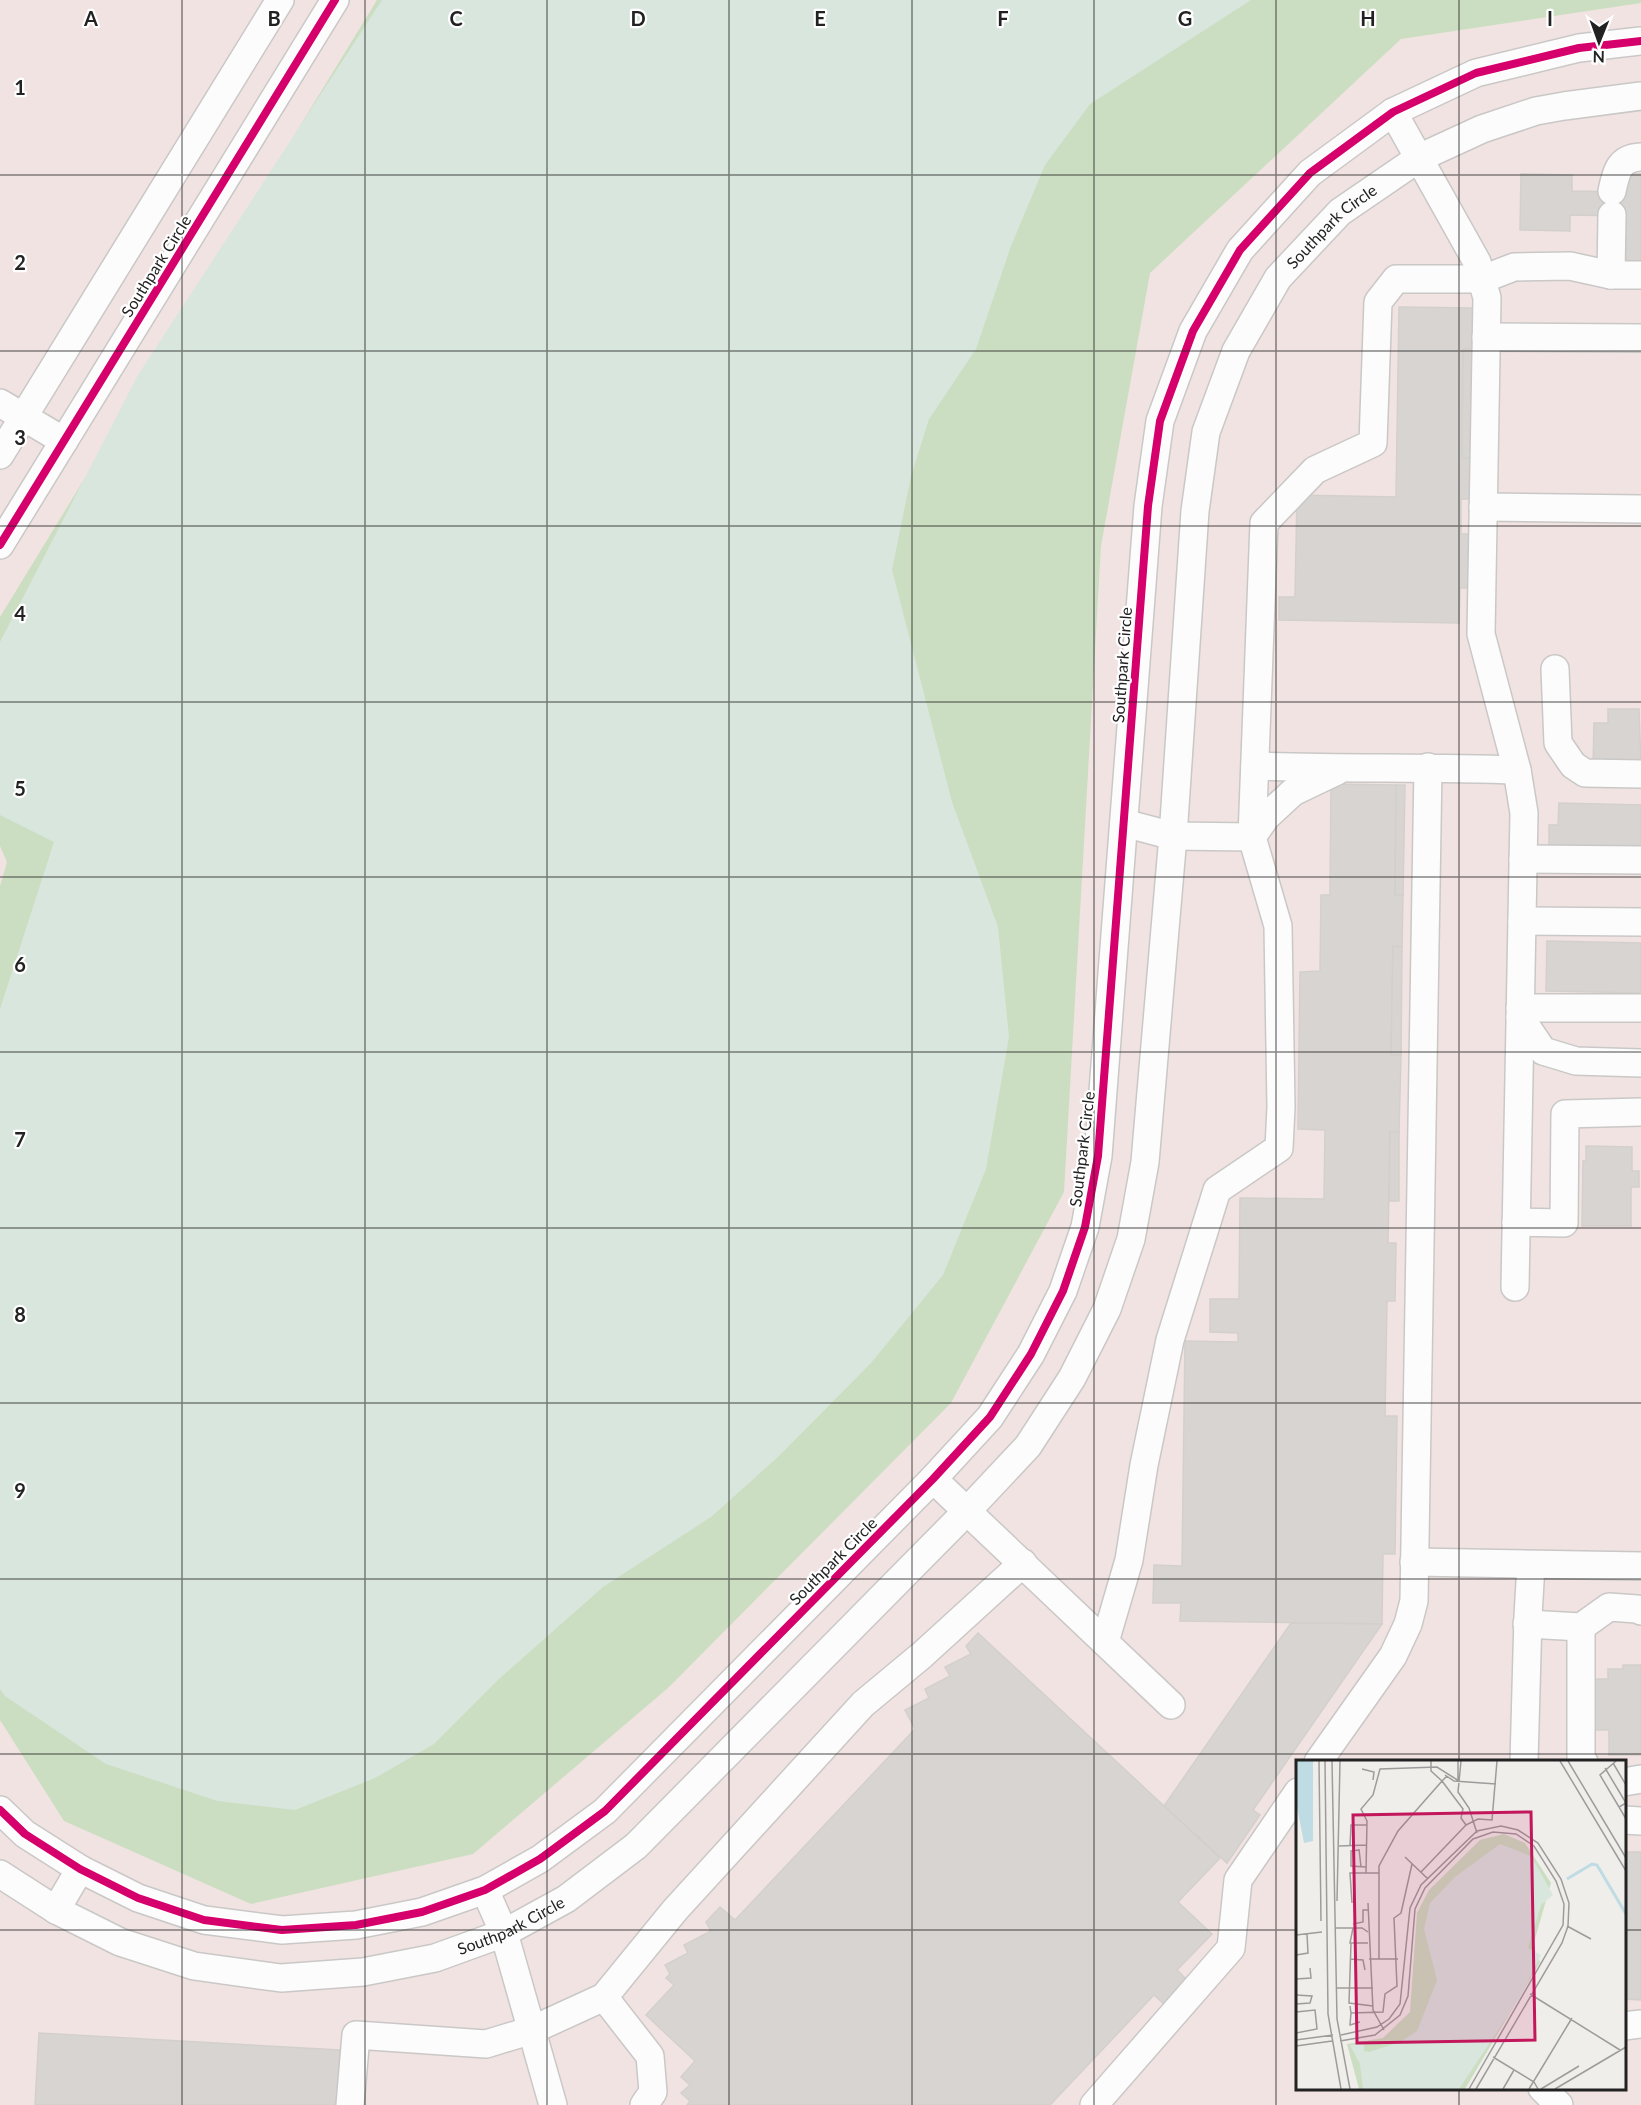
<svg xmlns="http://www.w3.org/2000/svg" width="1641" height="2105" font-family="Lato,sans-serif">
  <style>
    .commercial { fill: #f1e3e1; fill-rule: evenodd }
    .forest { fill: #cbdec1 }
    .wetland { fill: #d9e6de }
    .building { fill: #d7d4d2; stroke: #d3d0cc; stroke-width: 1.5 }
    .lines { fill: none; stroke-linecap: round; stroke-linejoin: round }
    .minor-casing { stroke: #c9c8c7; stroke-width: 30 }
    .minor { stroke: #fdfcfc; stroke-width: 27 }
    .cycleway-casing { stroke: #fff; stroke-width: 11 }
    .cycleway { stroke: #d6006c; stroke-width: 8 }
    .grid { fill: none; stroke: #222; stroke-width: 1.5; stroke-opacity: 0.55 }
    .labels { text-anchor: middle; stroke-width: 4.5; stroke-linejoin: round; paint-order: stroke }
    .street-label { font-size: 16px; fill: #222; stroke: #fff }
    .inset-river { fill: none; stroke: #bfdbe3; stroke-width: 3 }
    .inset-road { fill: none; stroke: #9e9c9b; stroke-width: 1.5 }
    .view { fill: #c2185b; fill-opacity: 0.15; stroke: #c2185b; stroke-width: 3 }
    .inset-edge { fill: none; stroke: #222; stroke-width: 3 }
    .grid-label { font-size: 20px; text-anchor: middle; font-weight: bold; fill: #222; stroke: #fff; stroke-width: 4.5; stroke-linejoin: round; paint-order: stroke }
  </style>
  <rect width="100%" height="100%" fill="#f0eeeb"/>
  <path class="commercial" d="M0,0H1641V2105H0ZM1298,1762H1624V2088H1298Z"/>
  <polygon class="forest" points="377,0 1641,0 1641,3 1401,39 1150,273 1101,546 1064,1192 951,1403 668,1688 473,1854 251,1904 64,1821 0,1720 0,886 7,862 0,846 0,617"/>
  <polygon class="wetland" points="382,0 1251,0 1090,104 1045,165 1011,246 976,349 929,419 911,476 892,570 952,802 998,927 1009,1037 986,1169 943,1275 871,1363 779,1456 711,1517 603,1587 500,1678 434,1744 375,1778 295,1810 217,1801 106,1764 5,1696 0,1689 0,1009 54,842 0,815 0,642 138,375"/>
  <g class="building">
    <polygon points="1521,174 1572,175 1572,191 1626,192 1626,174 1641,174 1641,270 1626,270 1626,216 1570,215 1570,231 1520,230"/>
    <polygon points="1399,307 1473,308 1473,349 1463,349 1462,458 1471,458 1470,499 1461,499 1461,534 1471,534 1470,588 1460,588 1459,623 1279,620 1279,597 1295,597 1297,495 1396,497"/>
    <polygon points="1463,349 1473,349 1471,458 1462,458"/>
    <polygon points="1608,709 1639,709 1641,768 1593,767 1594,723 1608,723"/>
    <polygon points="1331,784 1396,785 1395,895 1403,895 1402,947 1393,946 1391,1055 1401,1055 1399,1132 1390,1132 1388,1243 1396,1243 1395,1301 1387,1301 1385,1416 1397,1416 1395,1554 1383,1554 1382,1624 1180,1621 1181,1603 1153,1603 1154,1565 1182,1566 1185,1341 1238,1342 1238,1333 1210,1332 1210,1299 1239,1299 1240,1198 1324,1199 1325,1130 1298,1129 1300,972 1320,971 1321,895 1330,895"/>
    <polygon points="1396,785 1405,785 1403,895 1395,895"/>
    <polygon points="1559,803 1641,805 1641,849 1549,848 1549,825 1558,825"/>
    <polygon points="1547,941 1641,943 1641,993 1546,991"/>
    <polygon points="1393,946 1402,947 1401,1055 1391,1055"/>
    <polygon points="1390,1132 1399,1132 1399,1201 1389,1201"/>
    <polygon points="1586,1146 1632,1147 1632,1171 1639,1171 1639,1187 1631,1187 1631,1226 1582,1226 1583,1161 1586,1161"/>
    <polygon points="1291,1623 1382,1624 1253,1810 1260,1815 1227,1863 1164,1806"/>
    <polygon points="978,1633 1220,1858 1178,1902 1212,1934 1177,1970 1187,1980 1164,2004 1154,1995 1050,2105 687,2105 690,2101 681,2093 690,2085 681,2077 695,2061 646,2015 674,1985 666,1978 670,1974 665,1965 688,1953 684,1945 711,1931 706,1922 720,1907 735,1920 915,1729 905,1710 929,1698 925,1689 950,1676 945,1667 971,1654 966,1646"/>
    <polygon points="1623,1665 1641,1665 1641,1755 1609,1755 1609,1730 1594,1730 1595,1679 1608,1679 1608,1669 1623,1669"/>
    <polygon points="1624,1852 1641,1852 1641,2000 1624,1999"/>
    <polygon points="39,2033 340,2050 337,2105 35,2105"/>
  </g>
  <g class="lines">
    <g class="minor-casing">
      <g id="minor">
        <polyline points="1393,112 1477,262 1487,298 1481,634 1517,770 1524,813 1515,1287"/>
        <path d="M1612,191C1616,173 1618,158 1641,157"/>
        <polyline points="1611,275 1612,215"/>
        <polyline points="1486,337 1641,338"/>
        <polyline points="0,403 64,441"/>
        <polyline points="0,455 280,0"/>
        <polyline points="1483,507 1641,509"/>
        <polyline points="0,545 335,0"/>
        <polyline points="1555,669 1558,743 1573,765 1585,773 1641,774"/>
        <path d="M1255,766C1342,769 1429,767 1517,770"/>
        <polyline points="1124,823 1173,836 1252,837"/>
        <polyline points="1252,837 1266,817 1293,792 1337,771"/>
        <polyline points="1523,859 1641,860"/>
        <polyline points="1522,921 1641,922"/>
        <polyline points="1520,1008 1641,1008"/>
        <polyline points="1520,1017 1543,1051 1576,1061 1641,1063"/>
        <polyline points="1516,1222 1564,1223 1565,1114 1641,1112"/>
        <polyline points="933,1479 1171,1705"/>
        <polyline points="1414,1562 1641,1566"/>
        <polyline points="1527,1624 1581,1627 1609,1607 1637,1609 1641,1611"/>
        <polyline points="1581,1627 1581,1758 1584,1762"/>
        <polyline points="1105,1642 1129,1560 1144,1465 1170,1340 1217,1190 1279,1148 1281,1107 1278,926 1252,837 1264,523 1315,470 1373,443 1378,302 1396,279 1483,279 1514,267 1570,266 1611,275 1641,275"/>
        <polyline points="1318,1762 1393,1656 1408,1624 1414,1601 1428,767"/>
        <polyline points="1524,1762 1528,1616 1531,1565"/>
        <polyline points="1624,1782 1641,1779"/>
        <polyline points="0,1810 25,1834 80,1869 138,1898 204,1920 282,1930 356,1925 422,1912 485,1890 540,1859 605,1811 933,1479 990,1417 1031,1354 1063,1291 1085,1227 1098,1156 1148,506 1160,421 1193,331 1240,250 1310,173 1393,112 1476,73 1579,48 1641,41"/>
        <polyline points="1624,1820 1641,1821"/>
        <path id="s1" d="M0,1874L56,1910L120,1942L194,1966L281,1978L363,1972L435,1958L504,1933L566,1899L636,1846L967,1511L1028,1446L1072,1378L1107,1309L1131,1239L1145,1162L1173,836L1195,511L1206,432L1236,351L1278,278L1340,212L1419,158L1482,129L1536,111L1564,106L1641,96"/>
        <polyline points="485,1890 504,1933 553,2105"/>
        <polyline points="56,1910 80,1869"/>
        <polyline points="604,1997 675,1910 863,1704 922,1655 1023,1563"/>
        <polyline points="1624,2026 1641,2024"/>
        <polyline points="1542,2088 1559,2105"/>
        <polyline points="350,2105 356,2035 486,2044 532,2030 604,1997 650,2056 653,2092 644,2105"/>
        <polyline points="1094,2105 1231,1948 1238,1880 1298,1792"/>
      </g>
    </g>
    <use href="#minor" class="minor"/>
    <g class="cycleway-casing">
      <g id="cycleway">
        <polyline points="0,545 335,0"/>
        <polyline points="0,1810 25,1834 80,1869 138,1898 204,1920 282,1930 356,1925 422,1912 485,1890 540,1859 605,1811 933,1479 990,1417 1031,1354 1063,1291 1085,1227 1098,1156 1148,506 1160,421 1193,331 1240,250 1310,173 1393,112 1476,73 1579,48 1641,41"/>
      </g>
    </g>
    <use href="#cycleway" class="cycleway"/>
  </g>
  <path class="grid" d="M182,0V2105M365,0V2105M547,0V2105M729,0V2105M912,0V2105M1094,0V2105M1276,0V2105M1459,0V1762M0,175H1641M0,351H1641M0,526H1641M0,702H1641M0,877H1641M0,1052H1641M0,1228H1641M0,1403H1641M0,1579H1641M0,1754H1641M0,1930H1298M1624,1930H1641M1459,2088V2105"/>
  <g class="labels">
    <g class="street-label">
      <text dy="6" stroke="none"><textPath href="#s1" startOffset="2540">Southpark Circle</textPath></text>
      <text transform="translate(156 266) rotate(-58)" y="6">Southpark Circle</text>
      <text transform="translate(1122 665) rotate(-86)" y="6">Southpark Circle</text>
      <text transform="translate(1082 1149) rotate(-83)" y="6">Southpark Circle</text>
      <text transform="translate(833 1561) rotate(-45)" y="6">Southpark Circle</text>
      <text dy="6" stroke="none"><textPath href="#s1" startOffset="542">Southpark Circle</textPath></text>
    </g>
  </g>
  <g transform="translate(1296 1760)">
    <rect width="330" height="330" fill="#f0eeeb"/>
    <path d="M208,74L229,83L255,123L237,186L244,202L169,329H63L51,284L87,278L114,252L121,153L133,130L184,80Z" fill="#cbdec1"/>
    <path d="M204,84L235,96L257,135L245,145L232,188L245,195L223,239L163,329H67L64,304L54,285L68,284V291L73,292L104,282L121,271L141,220L128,169L134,143L159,117Z" fill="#d9e6de"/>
    <path d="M0,1H17V81L8,83L0,42Z" fill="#bfdbe3"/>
    <path class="inset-river" d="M271,119L296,104L301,105L330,154"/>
    <path class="inset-road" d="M23,1L25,161M29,1L32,254L45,329M36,1L41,259L54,329M162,1V20M165,1L162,32L173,48L181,73M264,1L330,111M272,1L330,98M320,1L304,15L323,47M317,3L330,25M309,8L330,43M66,9L78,12L77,20M149,15L158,21L200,24M151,16L146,21L167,49L165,58L170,65L182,59L196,60L201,1M330,43L323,47L330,59M43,86L71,85M54,86L55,65H71M63,89L65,107M63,90L55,91V106L70,107M109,97L132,119M125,112L170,65M70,113L71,61L65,49L77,35L84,9L141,7L163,21M41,141L44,1M56,143L54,113H83M72,143L77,250L88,270M57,164L67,162V150H72M271,166L295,179M39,168H66L72,172M57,168L54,183H72M0,175L26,172M55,183L53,243L77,246M0,195L12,193L11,174M54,199L67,200L69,210M73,199H102M83,199V106L102,71L146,21L135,11V1M0,219L15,218L14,208M40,228H77M234,234L324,290M0,235L16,236L14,243L0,244M54,246L55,253L87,252L89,234L101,226L98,158L105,153L116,104M0,252L19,250L21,269L0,273M55,253L54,265L64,262M45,275L81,267L93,259L104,244L114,148L125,125L181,71L205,66L222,70L242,83L265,119L273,143L272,166L266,183L180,329M0,280L37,275M44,281L79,275L104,255L112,236L119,149L129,128L177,79L197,72L220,74L238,86L260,121L268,144L267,165L173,329M0,286L36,281M197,297L238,322L242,329M207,329L218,310M233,329L276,258M245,329L283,306M259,329L330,287"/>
    <path class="view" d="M235,52L239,280L61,283L57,55Z"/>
    <rect width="330" height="330" class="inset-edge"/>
  </g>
  <g class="grid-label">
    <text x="91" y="26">A</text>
    <text x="274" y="26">B</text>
    <text x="456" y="26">C</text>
    <text x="638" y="26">D</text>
    <text x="820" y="26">E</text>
    <text x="1003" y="26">F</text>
    <text x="1185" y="26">G</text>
    <text x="1368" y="26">H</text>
    <text x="1550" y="26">I</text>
    <text x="20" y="95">1</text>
    <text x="20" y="270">2</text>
    <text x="20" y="445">3</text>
    <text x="20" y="621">4</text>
    <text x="20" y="796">5</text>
    <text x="20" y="972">6</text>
    <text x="20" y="1147">7</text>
    <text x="20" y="1322">8</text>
    <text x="20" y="1498">9</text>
  </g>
  <g transform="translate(1599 42) rotate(181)" stroke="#ffffff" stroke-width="4.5" paint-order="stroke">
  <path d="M0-4.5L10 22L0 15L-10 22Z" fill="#222222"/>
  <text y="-9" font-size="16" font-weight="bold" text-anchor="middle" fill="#222222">N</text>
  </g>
</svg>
